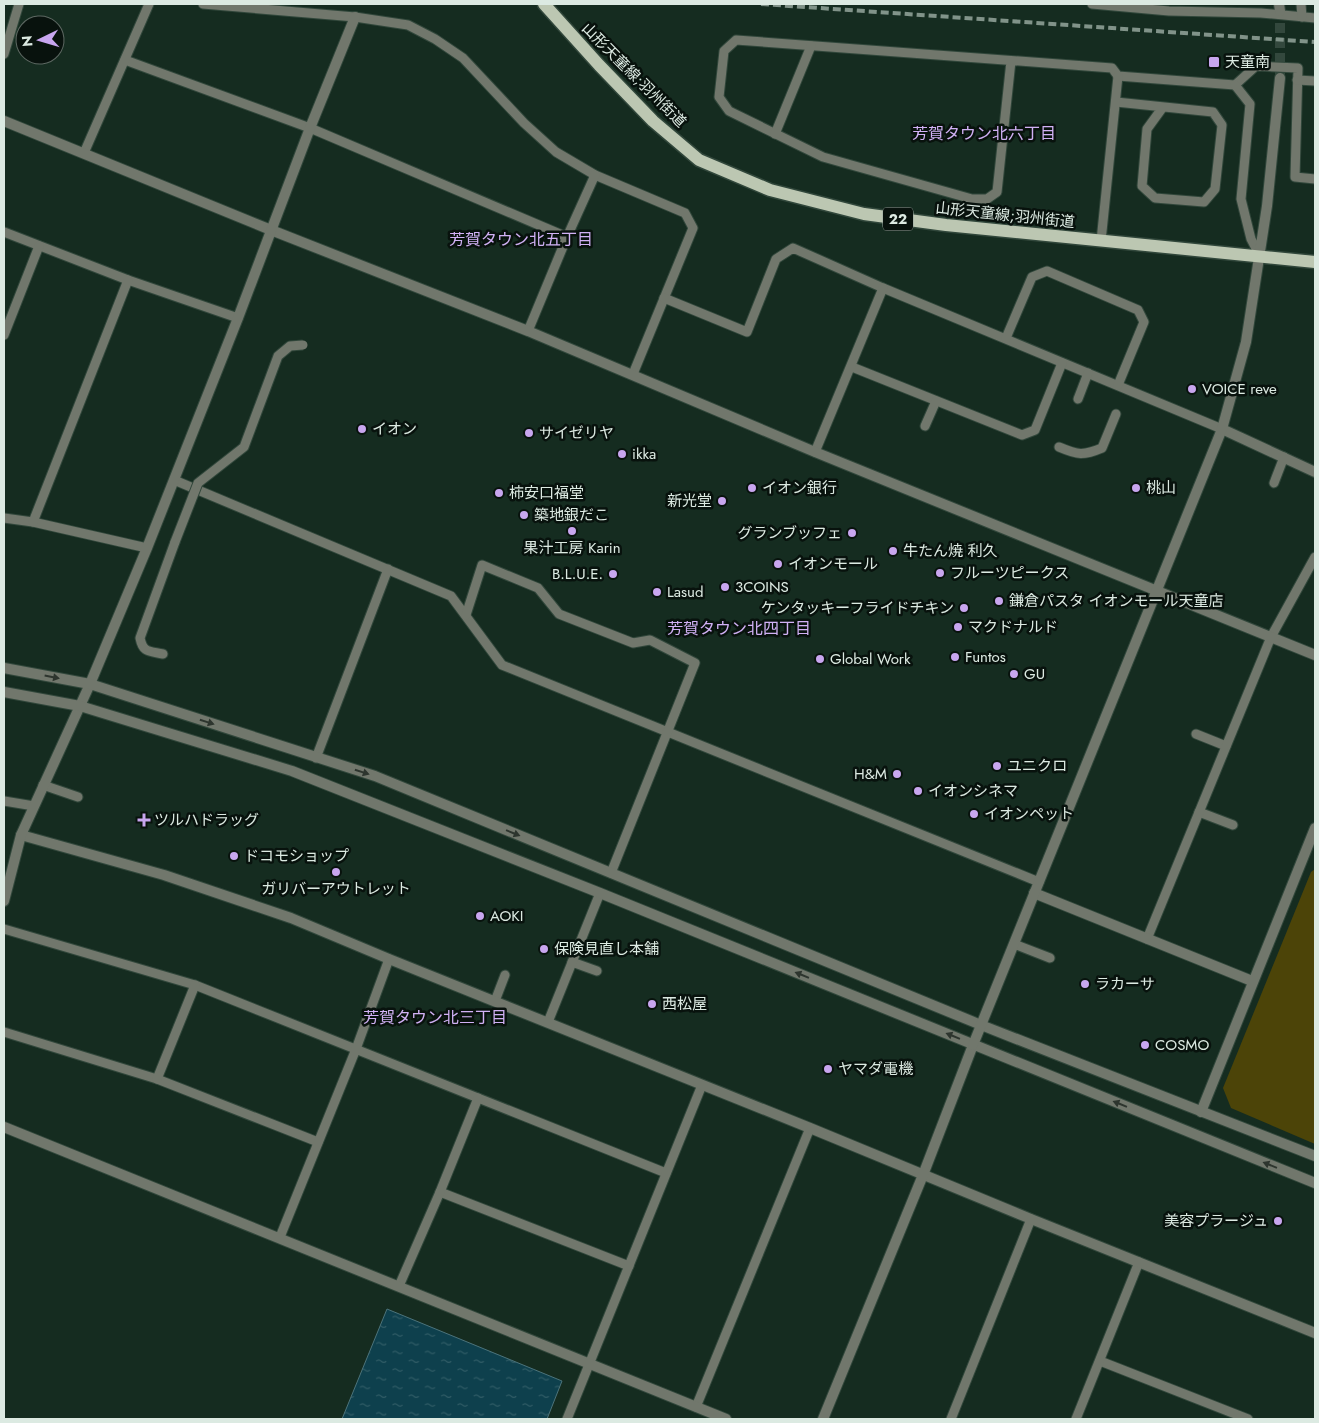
<svg xmlns="http://www.w3.org/2000/svg" width="1319" height="1423" font-family="Jost,'Noto Sans JP',sans-serif">
  <style>
    .park { fill: #4c4408 }
    .water { fill: url(#water-ripples); stroke: #4c737a }
    .lines { fill: none; stroke-linecap: round; stroke-linejoin: round }
    .tertiary-tunnel { stroke: #33483d; stroke-width: 10; stroke-dasharray: 10 5; stroke-linecap: butt }
    .service-casing { stroke: #31473b; stroke-width: 11 }
    .minor-casing { stroke: #31473b; stroke-width: 12 }
    .tertiary-casing { stroke: #31473b; stroke-width: 12 }
    .primary-casing { stroke: #31473b; stroke-width: 15 }
    .service { stroke: #71776c; stroke-width: 9 }
    .minor { stroke: #71776c; stroke-width: 10 }
    .tertiary { stroke: #71776c; stroke-width: 10 }
    .primary { stroke: #bcc7b2; stroke-width: 12 }
    .rail { stroke: #819389; stroke-width: 4; stroke-dasharray: 8 4; stroke-linecap: butt }
    .service-bridge-casing { stroke: #31473b; stroke-width: 11; stroke-linecap: butt }
    .service-bridge { stroke: #71776c; stroke-width: 9 }
    .oneway { fill: #2d352e }
    .poi-dot { fill: #c8a6ef; stroke: #08120d; stroke-width: 2 }
    .labels { text-anchor: middle; stroke-width: 5; stroke-linejoin: round; paint-order: stroke }
    .shield { fill: #08120d; stroke: #9ca9a2; stroke-width: 1 }
    .shield-label { font-size: 14px; font-weight: bold; fill: #dceae2 }
    .poi-label { font-size: 15px; fill: #dceae2; stroke: #08120d; text-anchor: start }
    .street-label { font-size: 15px; fill: #dceae2; stroke: #08120d }
    .neighbourhood-label { font-size: 16px; fill: #d1b1f5; stroke: #08120d }
  </style>
  <defs>
    <pattern id="water-ripples" width="26" height="14" patternUnits="userSpaceOnUse" patternTransform="scale(1.25)"><rect width="26" height="14" fill="#0e404d"/><path d="M2 4q2-2 4 0t4 0M15 11q2-2 4 0t4 0" fill="none" stroke="#305c66"/></pattern>
  </defs>
  <rect width="100%" height="100%" fill="#152c20"/>
  <polygon class="park" points="1315,869 1315,1144 1231,1108 1223,1088 1311,872"/>
  <polygon class="water" points="387,1309 562,1381 547,1419 342,1419"/>
  <g class="lines">
    <polyline class="tertiary-tunnel" points="1280,78 1280,11"/>
    <g class="service-casing">
      <g id="service">
        <polyline points="203,4 355,17 408,25 435,39 463,58 524,123 556,152 595,175 685,213 693,228 633,374"/>
        <polyline points="1092,4 1169,11 1261,13 1315,18"/>
        <polyline points="1301,4 1302,17"/>
        <polyline points="4,54 19,4"/>
        <polyline points="125,60 310,128 567,237"/>
        <polyline points="1011,61 997,192 987,199 972,199 823,157 729,111 719,97 724,51 736,40 1112,68 1118,76 1235,85 1256,66 1298,68 1295,177 1315,179"/>
        <polyline points="1297,80 1315,81"/>
        <polyline points="1235,85 1250,104 1241,199 1251,239 1260,256"/>
        <polyline points="1116,102 1213,112 1222,125 1215,189 1204,202 1155,198 1142,186 1147,129 1163,107"/>
        <polyline points="775,134 811,46"/>
        <polyline points="84,153 149,4"/>
        <polyline points="4,232 128,280 238,318"/>
        <polyline points="1101,241 1118,76"/>
        <polyline points="664,298 747,332 776,259 793,248 883,288 1222,429"/>
        <polyline points="528,331 567,237 595,175"/>
        <polyline points="4,335 39,246"/>
        <polyline points="1006,338 1032,277 1047,271 1138,310 1144,322 1118,385"/>
        <polyline points="852,367 1022,435 1035,430 1062,363"/>
        <polyline points="1078,399 1088,373"/>
        <polyline points="925,426 936,401"/>
        <path d="M1059,447C1078,455 1083,456 1102,448L1116,414"/>
        <polyline points="815,452 883,288"/>
        <polyline points="174,480 451,596 502,665 1039,882"/>
        <polyline points="1274,483 1284,457"/>
        <polyline points="4,518 33,522 147,548"/>
        <polyline points="33,522 128,280"/>
        <polyline points="466,615 482,565 538,588 559,614 633,643 650,640 695,663 611,873"/>
        <path d="M163,654C149,651 143,653 140,638L175,542"/>
        <polyline points="1196,734 1226,746"/>
        <polyline points="316,758 388,569"/>
        <polyline points="43,785 78,797"/>
        <polyline points="4,801 34,806"/>
        <polyline points="1199,812 1233,825"/>
        <polyline points="4,929 195,985 666,1173"/>
        <polyline points="1147,939 1271,637 1315,557"/>
        <polyline points="1014,944 1050,958"/>
        <polyline points="572,962 597,971"/>
        <polyline points="495,1001 505,975"/>
        <polyline points="548,1022 600,893"/>
        <polyline points="4,1032 157,1079 318,1142"/>
        <polyline points="157,1079 195,985"/>
        <polyline points="440,1192 629,1266"/>
        <polyline points="280,1237 356,1049 389,959"/>
        <polyline points="399,1286 440,1192 478,1098"/>
        <polyline points="1100,1361 1248,1419"/>
        <polyline points="696,1407 810,1128"/>
        <polyline points="567,1419 702,1085"/>
        <polyline points="951,1419 1031,1219"/>
        <polyline points="1076,1419 1139,1262"/>
      </g>
    </g>
    <g class="minor-casing">
      <g id="minor">
        <polyline points="4,121 271,230 528,331 815,452 1315,655"/>
        <polyline points="1222,429 1315,472"/>
        <polyline points="21,835 164,875 291,918 389,959 810,1128 1031,1219 1315,1333"/>
        <polyline points="1034,893 1252,981"/>
        <polyline points="4,901 21,835 90,684 147,548 238,318 310,128 355,17"/>
        <polyline points="1201,1112 1315,828"/>
        <polyline points="4,1127 726,1419"/>
        <polyline points="823,1419 923,1175 973,1045"/>
      </g>
    </g>
    <g class="tertiary-casing">
      <g id="tertiary">
        <polyline points="1279,4 1280,11"/>
        <polyline points="4,668 90,684 375,776 981,1025 1315,1156"/>
        <polyline points="4,692 80,706 292,771 600,893 1315,1183"/>
        <polyline points="973,1045 1222,429 1246,342 1267,206 1280,78"/>
      </g>
    </g>
    <g class="primary-casing">
      <polyline id="primary" points="544,4 599,65 653,121 699,160 770,190 864,214 946,225 1315,262"/>
    </g>
    <use href="#service" class="service"/>
    <use href="#minor" class="minor"/>
    <use href="#tertiary" class="tertiary"/>
    <use href="#primary" class="primary"/>
    <polyline class="rail" points="761,4 1315,42"/>
    <g class="service-bridge-casing">
      <polyline id="service-bridge" points="175,542 198,483 244,447 278,356 290,346 303,345"/>
    </g>
    <use href="#service-bridge" class="service-bridge"/>
  </g>
  <defs><path id="oneway-solid" d="M-6-.8H1V-3.2L6.5 0L1 3.2V.8H-6Z" transform="scale(1.25)"/></defs>
  <g class="oneway">
    <use href="#oneway-solid" transform="translate(52 677) rotate(11)"/>
    <use href="#oneway-solid" transform="translate(207 722) rotate(18)"/>
    <use href="#oneway-solid" transform="translate(362 772) rotate(18)"/>
    <use href="#oneway-solid" transform="translate(513 833) rotate(22)"/>
    <use href="#oneway-solid" transform="translate(802 975) rotate(-158)"/>
    <use href="#oneway-solid" transform="translate(953 1036) rotate(-158)"/>
    <use href="#oneway-solid" transform="translate(1120 1104) rotate(-158)"/>
    <use href="#oneway-solid" transform="translate(1270 1165) rotate(-158)"/>
  </g>
  <g class="poi-dot">
    <rect x="1208" y="56" width="12" height="12" rx="2.5"/>
    <circle cx="1192" cy="389" r="5"/>
    <circle cx="362" cy="429" r="5"/>
    <circle cx="529" cy="433" r="5"/>
    <circle cx="622" cy="454" r="5"/>
    <circle cx="752" cy="488" r="5"/>
    <circle cx="1136" cy="488" r="5"/>
    <circle cx="499" cy="493" r="5"/>
    <circle cx="722" cy="501" r="5"/>
    <circle cx="524" cy="515" r="5"/>
    <circle cx="572" cy="531" r="5"/>
    <circle cx="852" cy="533" r="5"/>
    <circle cx="893" cy="551" r="5"/>
    <circle cx="778" cy="564" r="5"/>
    <circle cx="940" cy="573" r="5"/>
    <circle cx="613" cy="574" r="5"/>
    <circle cx="725" cy="587" r="5"/>
    <circle cx="657" cy="592" r="5"/>
    <circle cx="999" cy="601" r="5"/>
    <circle cx="964" cy="608" r="5"/>
    <circle cx="958" cy="627" r="5"/>
    <circle cx="955" cy="657" r="5"/>
    <circle cx="820" cy="659" r="5"/>
    <circle cx="1014" cy="674" r="5"/>
    <circle cx="997" cy="766" r="5"/>
    <circle cx="897" cy="774" r="5"/>
    <circle cx="918" cy="791" r="5"/>
    <circle cx="974" cy="814" r="5"/>
    <path d="M141.5 812.5h5v5h5v5h-5v5h-5v-5h-5v-5h5z"/>
    <circle cx="234" cy="856" r="5"/>
    <circle cx="336" cy="872" r="5"/>
    <circle cx="480" cy="916" r="5"/>
    <circle cx="544" cy="949" r="5"/>
    <circle cx="1085" cy="984" r="5"/>
    <circle cx="652" cy="1004" r="5"/>
    <circle cx="1145" cy="1045" r="5"/>
    <circle cx="828" cy="1069" r="5"/>
    <circle cx="1278" cy="1221" r="5"/>
  </g>
  <g class="labels">
    <rect class="shield" x="883" y="207.5" width="30" height="23" rx="4"/>
    <g class="shield-label">
      <text x="898" y="224">22</text>
    </g>
    <g class="poi-label">
      <text x="1225" y="67">天童南</text>
      <text x="1202" y="394">VOICE reve</text>
      <text x="372" y="434">イオン</text>
      <text x="539" y="438">サイゼリヤ</text>
      <text x="632" y="459">ikka</text>
      <text x="762" y="493">イオン銀行</text>
      <text x="1146" y="493">桃山</text>
      <text x="509" y="498">柿安口福堂</text>
      <text x="712" y="506" text-anchor="end">新光堂</text>
      <text x="534" y="520">築地銀だこ</text>
      <text x="842" y="538" text-anchor="end">グランブッフェ</text>
      <text x="572" y="553" text-anchor="middle">果汁工房 Karin</text>
      <text x="903" y="556">牛たん焼 利久</text>
      <text x="788" y="569">イオンモール</text>
      <text x="950" y="578">フルーツピークス</text>
      <text x="603" y="579" text-anchor="end">B.L.U.E.</text>
      <text x="735" y="592">3COINS</text>
      <text x="667" y="597">Lasud</text>
      <text x="1009" y="606">鎌倉パスタ イオンモール天童店</text>
      <text x="954" y="613" text-anchor="end">ケンタッキーフライドチキン</text>
      <text x="968" y="632">マクドナルド</text>
      <text x="965" y="662">Funtos</text>
      <text x="830" y="664">Global Work</text>
      <text x="1024" y="679">GU</text>
      <text x="1007" y="771">ユニクロ</text>
      <text x="887" y="779" text-anchor="end">H&amp;M</text>
      <text x="928" y="796">イオンシネマ</text>
      <text x="984" y="819">イオンペット</text>
      <text x="154" y="825">ツルハドラッグ</text>
      <text x="244" y="861">ドコモショップ</text>
      <text x="336" y="894" text-anchor="middle">ガリバーアウトレット</text>
      <text x="490" y="921">AOKI</text>
      <text x="554" y="954">保険見直し本舗</text>
      <text x="1095" y="989">ラカーサ</text>
      <text x="662" y="1009">西松屋</text>
      <text x="1155" y="1050">COSMO</text>
      <text x="838" y="1074">ヤマダ電機</text>
      <text x="1268" y="1226" text-anchor="end">美容プラージュ</text>
    </g>
    <g class="street-label">
      <text transform="translate(634 75) rotate(45)" y="5">山形天童線;羽州街道</text>
      <text transform="translate(1005 215) rotate(6)" y="5">山形天童線;羽州街道</text>
    </g>
    <g class="neighbourhood-label">
      <text x="984" y="139">芳賀タウン北六丁目</text>
      <text x="521" y="245">芳賀タウン北五丁目</text>
      <text x="739" y="634">芳賀タウン北四丁目</text>
      <text x="435" y="1023">芳賀タウン北三丁目</text>
    </g>
  </g>
  <rect width="1319" height="1423" fill="none" stroke="#dceae2" stroke-width="10"/>
  <g transform="translate(40 40) rotate(265)"><circle r="24" fill="#08120d" stroke="#5d6862"/>
  <path d="M0-4L9 19L0 12L-9 19Z" fill="#c8a6ef"/>
  <text y="-8" font-size="14" font-weight="bold" text-anchor="middle" fill="#dceae2">N</text>
  </g>
</svg>
